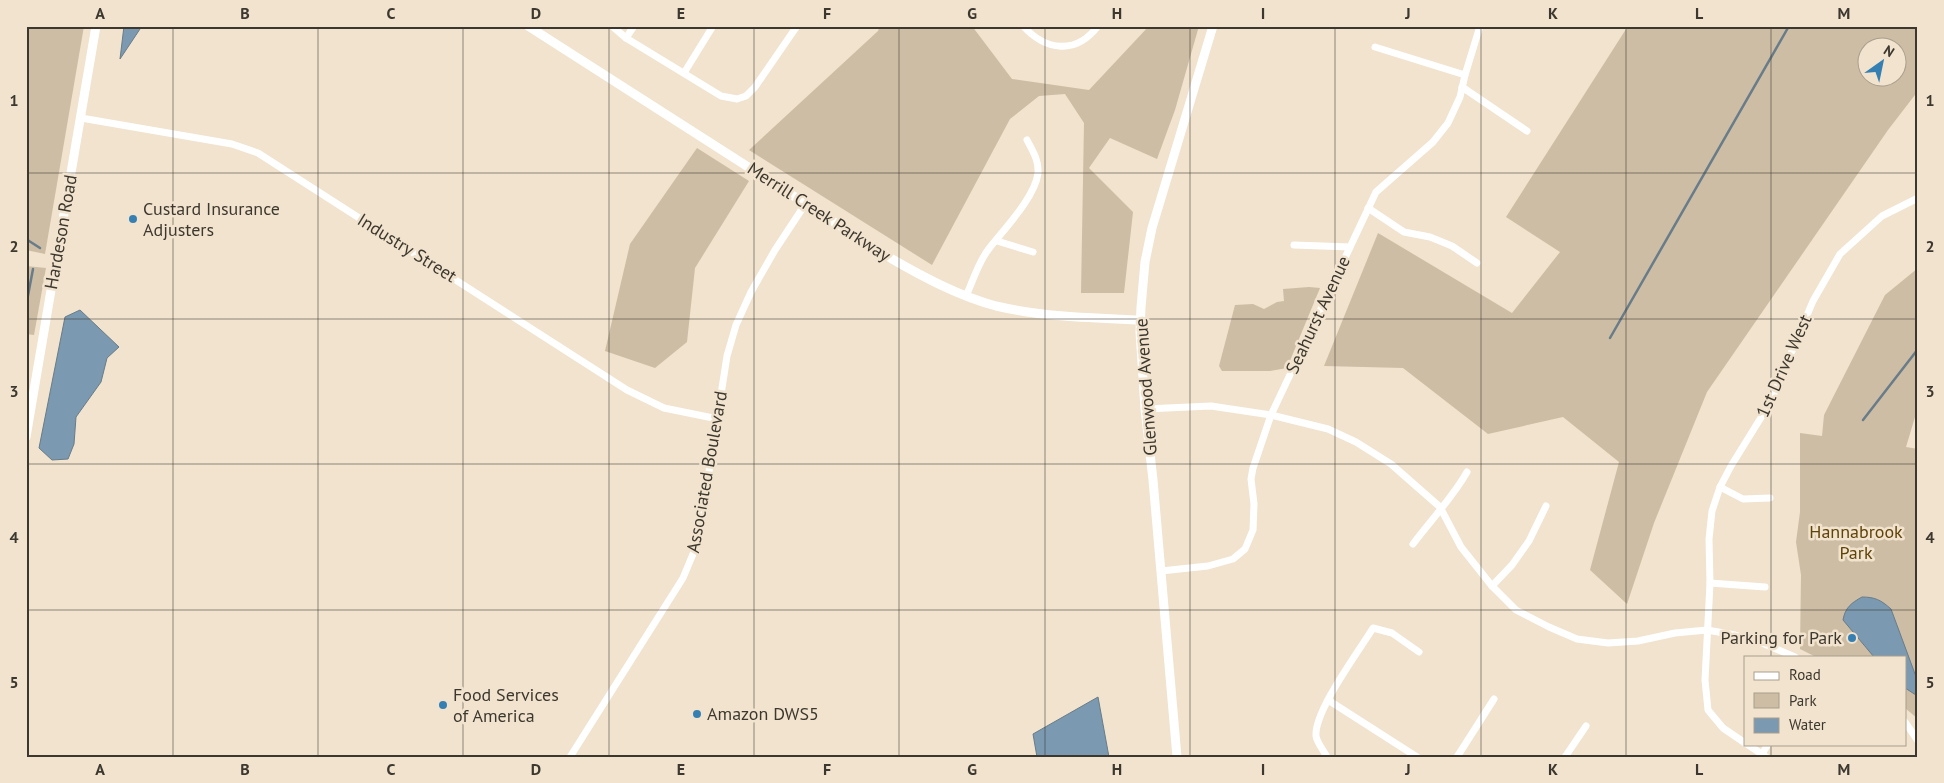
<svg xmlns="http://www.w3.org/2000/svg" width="1944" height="783" font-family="'PT Sans',sans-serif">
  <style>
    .green { fill: #cdbda4; fill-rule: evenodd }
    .water { fill: #7b99b0; stroke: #687c89 }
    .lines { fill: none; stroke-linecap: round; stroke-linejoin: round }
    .stream { stroke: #687c89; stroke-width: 2.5 }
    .minor { stroke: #fff; stroke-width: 7 }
    .tertiary { stroke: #fff; stroke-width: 9 }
    .grid { fill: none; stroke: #3d382f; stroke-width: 1; stroke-opacity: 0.55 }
    .poi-dot { fill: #357fb3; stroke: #f1e3cd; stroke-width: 2 }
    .labels { text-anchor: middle; stroke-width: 5; stroke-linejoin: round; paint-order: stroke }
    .poi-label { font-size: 18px; fill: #3d382f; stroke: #f1e3cd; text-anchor: start }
    .street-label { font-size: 18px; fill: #3d382f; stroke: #f1e3cd }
    .park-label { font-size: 18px; fill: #5f4309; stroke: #f1e3cd }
    .neatline { fill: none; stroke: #3d382f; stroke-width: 2 }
    .grid-label { font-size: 16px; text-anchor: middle; font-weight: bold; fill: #3d382f }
  </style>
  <rect width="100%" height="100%" fill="#f1e3cd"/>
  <g class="green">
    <polygon points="26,26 84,26 45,254 26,250"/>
    <polygon points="880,26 972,26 1012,79 1089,90 1149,26 1199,26 1175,110 1157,159 1110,138 1089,168 1133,212 1124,293 1081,293 1084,123 1065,94 1039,96 1010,119 932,265 749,150 878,31"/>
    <path d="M1628,26H1918V91L1888,130L1707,392L1654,523L1627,604L1590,570L1619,462L1563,417L1488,434L1403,368L1324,366L1378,233L1512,313L1560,252L1506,217ZM1866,48H1896V78H1866Z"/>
    <polygon points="697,148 749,181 695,268 687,342 655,368 605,351 630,244"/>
    <polygon points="26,266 46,268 34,335 26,334"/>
    <polygon points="1918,268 1918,407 1906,447 1918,449 1916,544 1918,571 1918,719 1905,708 1905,657 1816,657 1800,649 1801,575 1796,542 1800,512 1800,433 1822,436 1824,415 1885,295"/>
    <polygon points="1309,287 1320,288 1287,368 1270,371 1222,371 1219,366 1235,305 1253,304 1264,309 1277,302 1284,301 1283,289"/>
  </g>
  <g class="water">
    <polygon points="124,26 142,26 120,59"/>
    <polygon points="80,310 119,347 107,358 101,382 76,417 74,444 68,459 52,460 39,448 65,317"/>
    <path d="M1862,597C1875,597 1881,600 1891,609L1918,682V692L1916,695L1905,688V657H1874L1843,620C1845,608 1851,603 1862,597Z"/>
    <polygon points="1098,697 1109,757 1037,757 1033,734"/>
  </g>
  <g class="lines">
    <g class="stream">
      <polyline points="26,239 40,248"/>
      <polyline points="26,306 33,269"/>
      <polyline points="1610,338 1789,26"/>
      <polyline points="1863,420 1918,349"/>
    </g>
    <g class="minor">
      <polyline points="612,26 626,38 721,96 737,99 746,96 755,87 797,26"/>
      <path d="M1023,26C1046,51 1076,55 1098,26"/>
      <polyline points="626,38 634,26"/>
      <polyline points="1375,47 1465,75"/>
      <polyline points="684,73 713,26"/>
      <polyline points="1462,87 1527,131"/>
      <polyline points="81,118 232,144 258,153 627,390 664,408 718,419"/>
      <polyline points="1368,208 1404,232 1430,237 1452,246 1477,263"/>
      <polyline points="997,241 1033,252"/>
      <polyline points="1294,245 1350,247"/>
      <path d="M966,296C973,281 978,263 988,250C1003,230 1035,198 1038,173C1039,160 1032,150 1027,140"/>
      <polyline points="1145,409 1211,406 1271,415 1328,429 1356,442 1391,464 1440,507 1461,547 1492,586 1516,610 1549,627 1577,639 1608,643 1638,641 1675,633 1707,630 1735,635 1762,643 1795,657"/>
      <polyline points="1720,487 1743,499 1770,498"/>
      <path d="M1413,544C1431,520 1453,497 1467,472"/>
      <polyline points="1161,571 1208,566 1233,559 1245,549 1253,530 1254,504 1251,479 1253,468 1271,415 1376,192 1433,142 1448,123 1460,97 1465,75 1480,26"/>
      <polyline points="1710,583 1765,587"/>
      <polyline points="1492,586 1512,565 1529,541 1546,506"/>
      <polyline points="1328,700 1417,757"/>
      <polyline points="1905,722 1918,741"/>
      <polyline points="1745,743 1723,728 1708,710 1705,680 1710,583 1709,539 1712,511 1720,487 1731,466 1770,403 1813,301 1840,254 1882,216 1918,198"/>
      <polyline points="1747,744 1766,757"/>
      <polyline points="1762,754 1768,744"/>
      <polyline points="570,757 683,578 698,542 727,356 736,325 751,292 775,250 806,203"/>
      <path d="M1327,757C1324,751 1317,743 1316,736C1314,711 1359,651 1373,628L1392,633L1419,652"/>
      <polyline points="1457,757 1494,699"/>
      <polyline points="1565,757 1586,726"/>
    </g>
    <g class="tertiary">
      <path d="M528,26L892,259C925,278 959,296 996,306C1043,317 1092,318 1140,320"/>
      <polyline points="26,437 96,26"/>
      <polyline points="1177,757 1153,480 1145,409 1140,332 1141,307 1145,262 1152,228 1213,26"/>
    </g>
  </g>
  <path class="grid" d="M173,26V757M318,26V757M463,26V757M609,26V757M754,26V757M899,26V757M1045,26V757M1190,26V757M1335,26V757M1481,26V757M1626,26V757M1771,26V657M26,173H1918M26,319H1918M26,464H1918M26,610H1918M1771,744V757"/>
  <g class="poi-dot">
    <circle cx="133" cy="219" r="5"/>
    <circle cx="1852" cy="638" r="5"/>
    <circle cx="443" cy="705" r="5"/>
    <circle cx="697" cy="714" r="5"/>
  </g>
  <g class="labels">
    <g class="poi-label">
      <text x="143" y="215">Custard Insurance<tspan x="143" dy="21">Adjusters</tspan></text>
      <text x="1842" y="644" text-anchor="end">Parking for Park</text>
      <text x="453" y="701">Food Services<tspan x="453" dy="21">of America</tspan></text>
      <text x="707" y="720">Amazon DWS5</text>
    </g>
    <g class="street-label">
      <text transform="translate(819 212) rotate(33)" y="6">Merrill Creek Parkway</text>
      <text transform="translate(61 232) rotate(-80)" y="6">Hardeson Road</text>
      <text transform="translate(407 248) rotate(32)" y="6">Industry Street</text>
      <text transform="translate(1318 315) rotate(-65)" y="6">Seahurst Avenue</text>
      <text transform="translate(1784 366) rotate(-66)" y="6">1st Drive West</text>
      <text transform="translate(1146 387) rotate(-94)" y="6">Glenwood Avenue</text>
      <text transform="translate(707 472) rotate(-80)" y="6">Associated Boulevard</text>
    </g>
    <g class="park-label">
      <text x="1856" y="538">Hannabrook<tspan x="1856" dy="21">Park</tspan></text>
    </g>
  </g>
  <rect width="1944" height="783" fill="none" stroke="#f1e3cd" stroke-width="55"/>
  <rect x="1744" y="656" width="162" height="90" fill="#f1e3cd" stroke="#a99f8e"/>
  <rect x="1754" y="672" width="25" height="8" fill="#ffffff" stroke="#a99f8e"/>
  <text x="1789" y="680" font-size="15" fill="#3d382f">Road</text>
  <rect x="1754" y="693" width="25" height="15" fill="#cdbda4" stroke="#a99f8e"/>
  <text x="1789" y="706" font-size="15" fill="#3d382f">Park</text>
  <rect x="1754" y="718" width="25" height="15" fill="#7b99b0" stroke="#a99f8e"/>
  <text x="1789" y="730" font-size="15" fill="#3d382f">Water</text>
  <g transform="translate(1882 62) rotate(33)"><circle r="24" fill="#f1e3cd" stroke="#a99f8e"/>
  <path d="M0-4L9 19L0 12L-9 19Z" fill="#357fb3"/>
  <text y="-8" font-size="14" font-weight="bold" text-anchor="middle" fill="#3d382f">N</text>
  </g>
  <rect x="28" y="28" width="1888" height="728" class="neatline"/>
  <g class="grid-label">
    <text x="100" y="19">A</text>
    <text x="245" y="19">B</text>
    <text x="391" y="19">C</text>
    <text x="536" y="19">D</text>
    <text x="681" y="19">E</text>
    <text x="827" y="19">F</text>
    <text x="972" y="19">G</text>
    <text x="1117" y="19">H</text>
    <text x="1263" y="19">I</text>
    <text x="1408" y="19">J</text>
    <text x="1553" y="19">K</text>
    <text x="1699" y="19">L</text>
    <text x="1844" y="19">M</text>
    <text x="14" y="106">1</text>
    <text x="1930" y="106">1</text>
    <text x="14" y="252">2</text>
    <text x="1930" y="252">2</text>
    <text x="14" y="397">3</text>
    <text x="1930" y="397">3</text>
    <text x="14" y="543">4</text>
    <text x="1930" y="543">4</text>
    <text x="14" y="688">5</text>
    <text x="1930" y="688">5</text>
    <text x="100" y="775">A</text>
    <text x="245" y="775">B</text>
    <text x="391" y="775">C</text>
    <text x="536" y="775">D</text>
    <text x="681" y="775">E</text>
    <text x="827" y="775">F</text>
    <text x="972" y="775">G</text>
    <text x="1117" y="775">H</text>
    <text x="1263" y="775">I</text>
    <text x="1408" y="775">J</text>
    <text x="1553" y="775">K</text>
    <text x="1699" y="775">L</text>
    <text x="1844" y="775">M</text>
  </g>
</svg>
